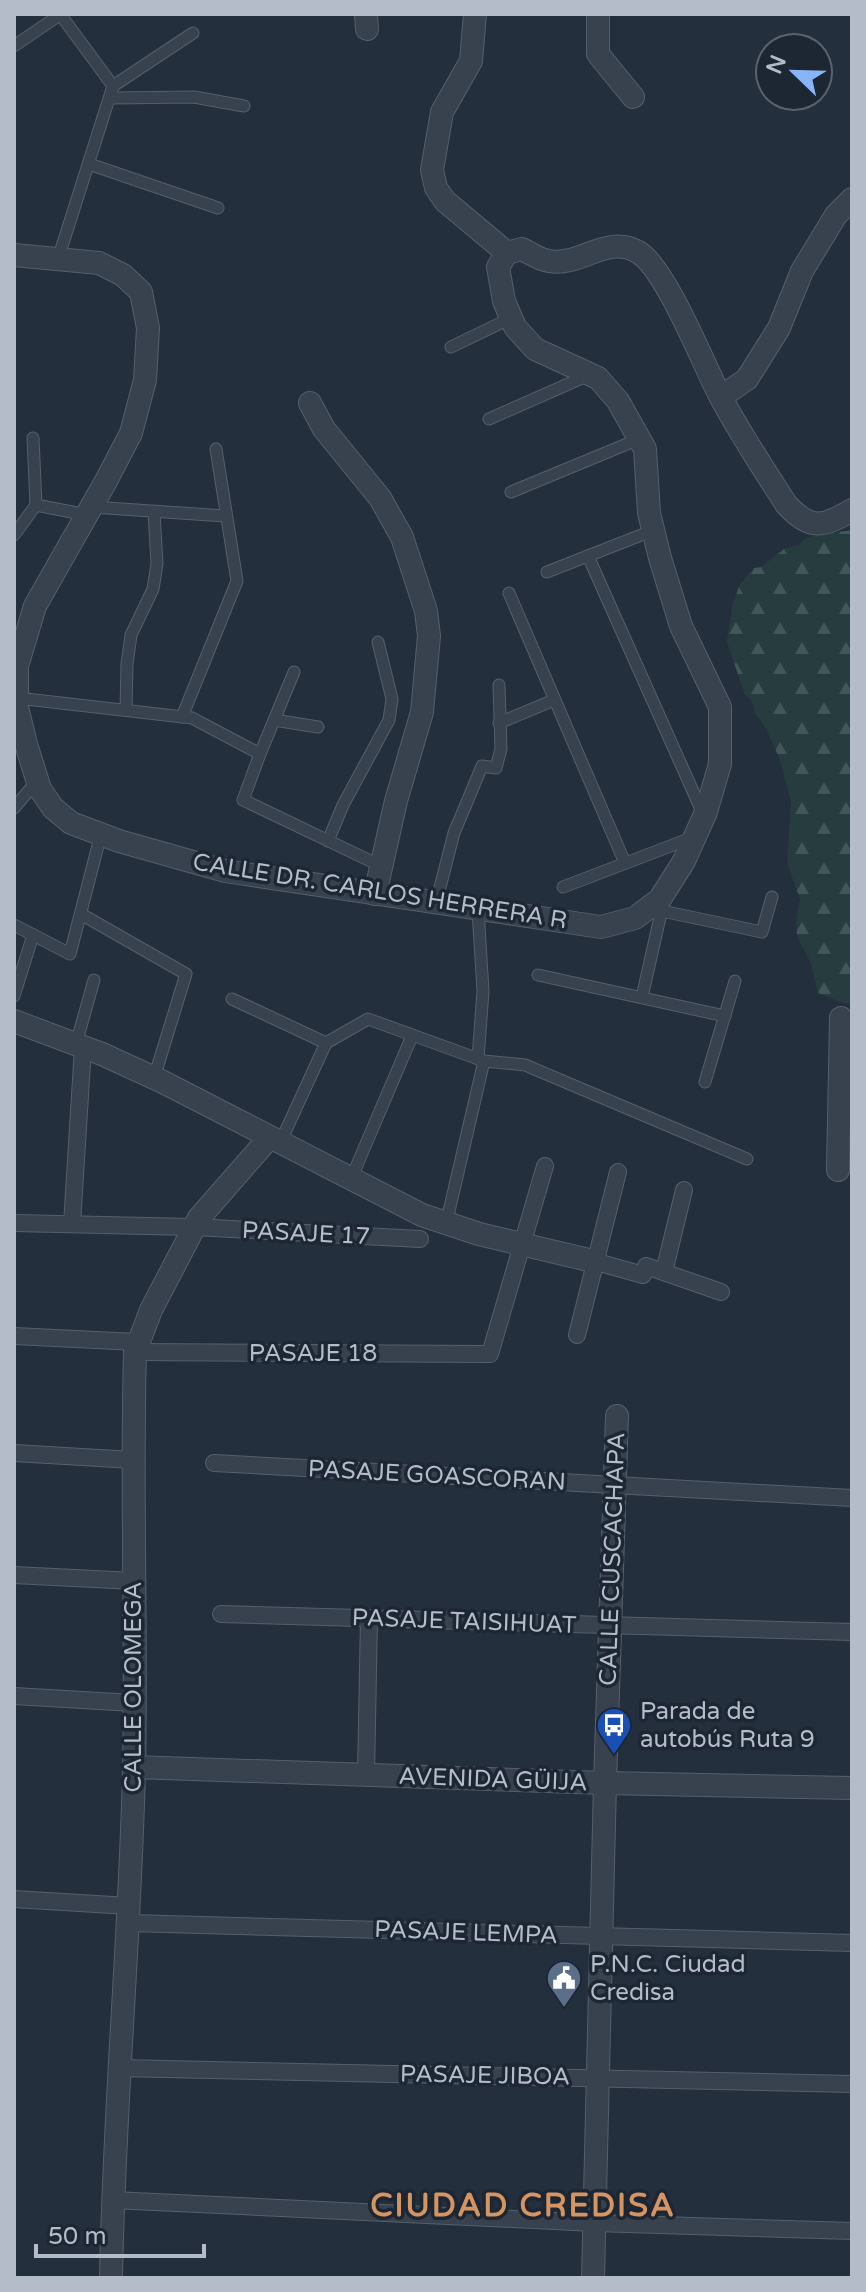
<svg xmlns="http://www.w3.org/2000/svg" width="866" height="2292" font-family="'Varela Round',sans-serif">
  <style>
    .forest { fill: url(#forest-firs) }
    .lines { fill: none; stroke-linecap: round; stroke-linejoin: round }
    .service-casing { stroke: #565f6c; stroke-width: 13 }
    .pedestrian-casing { stroke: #565f6c; stroke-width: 18 }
    .minor-casing { stroke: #565f6c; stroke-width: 24 }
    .service { stroke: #38414e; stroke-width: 11 }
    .pedestrian { stroke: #38414e; stroke-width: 16 }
    .minor { stroke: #38414e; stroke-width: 22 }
    .labels { text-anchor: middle; stroke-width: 7; stroke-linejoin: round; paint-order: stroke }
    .street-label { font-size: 24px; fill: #b4bcc9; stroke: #1d2633 }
    .poi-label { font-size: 24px; fill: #b4bcc9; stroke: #1d2633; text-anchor: start }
    .district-label { font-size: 32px; font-weight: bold; letter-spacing: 2px; fill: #d59563; stroke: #1d2633 }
  </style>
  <defs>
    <pattern id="forest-firs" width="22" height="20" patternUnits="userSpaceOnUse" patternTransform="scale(2)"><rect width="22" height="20" fill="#263c3f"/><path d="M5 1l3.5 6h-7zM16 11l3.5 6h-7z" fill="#435659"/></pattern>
  </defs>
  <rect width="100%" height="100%" fill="#242f3e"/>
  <polygon class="forest" points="852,530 852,1004 840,1002 818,993 811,963 797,936 796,922 800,899 787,863 791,802 780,760 766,728 755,713 751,699 745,695 727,642 732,606 740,584 754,568 761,567 784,549 799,545 803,540 813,536"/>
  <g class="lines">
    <g class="service-casing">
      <g id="service">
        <polyline points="60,14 113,86"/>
        <polyline points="14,46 61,14"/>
        <polyline points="110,98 194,97 244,106"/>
        <polyline points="89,164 218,208"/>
        <polyline points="58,259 113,86 193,33"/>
        <polyline points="451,347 511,318"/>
        <polyline points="489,419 591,374"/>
        <polyline points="511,492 639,439"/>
        <polyline points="36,505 87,515"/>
        <polyline points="92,507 225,516"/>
        <polyline points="14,535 36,505 33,438"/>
        <polyline points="588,556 704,816"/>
        <polyline points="547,572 654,530"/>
        <polyline points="509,593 625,863"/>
        <polyline points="17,698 192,718 260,754 243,800 381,866"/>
        <polyline points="126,710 127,664 131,635 153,589 157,564 154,512"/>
        <polyline points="182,717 237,581 216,449"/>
        <polyline points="274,720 318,727"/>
        <polyline points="499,723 554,700"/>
        <polyline points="260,754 294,672"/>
        <polyline points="14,808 37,781"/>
        <polyline points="328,841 343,805 389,720 392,699 378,642"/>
        <polyline points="563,887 694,837"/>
        <polyline points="436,903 454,833 482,766 496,768 501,749 499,685"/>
        <polyline points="662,911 762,932 772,897"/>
        <polyline points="81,914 186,974 154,1078"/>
        <polyline points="14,925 70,954 101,834"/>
        <polyline points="538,975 725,1016"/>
        <polyline points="14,996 33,935"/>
        <polyline points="642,997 663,904"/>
        <polyline points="232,999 326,1043 280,1143"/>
        <polyline points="326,1043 368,1019 484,1061 525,1065 747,1159"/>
        <polyline points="76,1044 94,980"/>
        <polyline points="478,1059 483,991 478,910"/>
        <polyline points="705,1082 735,981"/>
        <polyline points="351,1179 412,1036"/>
        <polyline points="446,1224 484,1061"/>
      </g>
    </g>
    <g class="pedestrian-casing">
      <g id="pedestrian">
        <polyline points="14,1223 193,1227 420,1239"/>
        <polyline points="72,1224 83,1047"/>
        <polyline points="597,1262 643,1275 646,1266 721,1292"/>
        <polyline points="664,1272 684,1190"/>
        <polyline points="577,1335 618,1172"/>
        <polyline points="14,1336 137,1342"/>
        <polyline points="135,1352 490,1354 545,1166"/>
        <polyline points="14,1453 133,1460"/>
        <polyline points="214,1463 852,1498"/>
        <polyline points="14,1575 134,1581"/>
        <polyline points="221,1614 852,1632"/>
        <polyline points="14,1696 134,1703"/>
        <polyline points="366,1775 369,1618"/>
        <polyline points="14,1899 129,1906"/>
        <polyline points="129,1923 852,1943"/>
        <polyline points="119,2068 852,2084"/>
        <polyline points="112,2200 595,2223 852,2231"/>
      </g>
    </g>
    <g class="minor-casing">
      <g id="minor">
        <polyline points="366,14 367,29"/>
        <polyline points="475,14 471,61 442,112 432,170 436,188 445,201 507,253"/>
        <polyline points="598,14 598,54 633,97"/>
        <path d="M507,253L522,249C530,253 540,260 549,261C580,267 607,234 638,252C665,267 703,363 719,394C739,432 763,468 786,504C811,531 823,527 852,510"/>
        <polyline points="14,255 99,263 123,275 141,292 148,328 145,380 131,433 106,481 35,606 17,666 17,707 26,744 40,789 53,808 71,823 119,841 225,871 601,927 635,918 660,899 684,861 706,812 720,764 720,707 681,626 660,558 649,513 645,449 618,401 598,378 535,349 515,327 504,301 498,267 507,253"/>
        <polyline points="721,397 747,379 779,328 802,271 836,215 852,199"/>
        <polyline points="310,403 324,429 380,498 402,537 426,611 429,636 422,712 396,801 375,894"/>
        <polyline points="14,1021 102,1054 163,1082 422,1215 479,1234 597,1262"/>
        <polyline points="838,1170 841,1018"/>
        <polyline points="134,1767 605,1783 852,1788"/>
        <path d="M111,2278C114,2108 130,1939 134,1770C137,1630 131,1491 135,1352L151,1310L199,1218L269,1138"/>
        <polyline points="593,2278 605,1783 617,1416"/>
      </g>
    </g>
    <use href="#service" class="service"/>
    <use href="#pedestrian" class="pedestrian"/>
    <use href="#minor" class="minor"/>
  </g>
  <defs>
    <g id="bus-pin" transform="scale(1.8)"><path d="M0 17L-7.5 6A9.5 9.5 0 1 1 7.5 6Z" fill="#1a4fb4" stroke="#1d2633"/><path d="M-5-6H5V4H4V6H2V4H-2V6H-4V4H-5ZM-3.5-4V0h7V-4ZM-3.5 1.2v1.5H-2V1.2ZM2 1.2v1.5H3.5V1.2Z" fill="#fff"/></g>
    <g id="civic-pin" transform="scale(1.8)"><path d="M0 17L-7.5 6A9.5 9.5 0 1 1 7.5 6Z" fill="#5c6f8a" stroke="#1d2633"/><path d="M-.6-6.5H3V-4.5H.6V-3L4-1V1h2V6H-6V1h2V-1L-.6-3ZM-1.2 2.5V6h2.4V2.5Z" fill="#fff"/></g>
  </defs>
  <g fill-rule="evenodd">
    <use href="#bus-pin" x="614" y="1725"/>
    <use href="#civic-pin" x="564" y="1978"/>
  </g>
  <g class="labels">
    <g class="street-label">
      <text transform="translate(380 891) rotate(9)" y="8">CALLE DR. CARLOS HERRERA R</text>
      <text transform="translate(306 1233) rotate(3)" y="8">PASAJE 17</text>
      <text x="313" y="1361">PASAJE 18</text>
      <text transform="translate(437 1475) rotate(3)" y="8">PASAJE GOASCORAN</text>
      <text transform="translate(612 1559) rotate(-88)" y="8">CALLE CUSCACHAPA</text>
      <text transform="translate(464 1621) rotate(2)" y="8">PASAJE TAISIHUAT</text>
      <text transform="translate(133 1687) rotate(-90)" y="8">CALLE OLOMEGA</text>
      <text transform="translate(493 1779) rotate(2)" y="8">AVENIDA GÜIJA</text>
      <text transform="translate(466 1932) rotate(2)" y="8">PASAJE LEMPA</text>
      <text transform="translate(485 2075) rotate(1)" y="8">PASAJE JIBOA</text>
    </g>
    <g class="poi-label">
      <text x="640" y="1719">Parada de<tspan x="640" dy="28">autobús Ruta 9</tspan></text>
      <text x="590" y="1972">P.N.C. Ciudad<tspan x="590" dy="28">Credisa</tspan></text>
    </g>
    <g class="district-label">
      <text x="523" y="2216">CIUDAD CREDISA</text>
    </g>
  </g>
  <rect width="866" height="2292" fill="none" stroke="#b4bcc9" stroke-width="32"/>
  <g transform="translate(794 72) rotate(293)"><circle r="38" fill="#1d2633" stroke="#59626f" stroke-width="2"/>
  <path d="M0-6L14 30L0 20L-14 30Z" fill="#8ab4f8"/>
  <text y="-12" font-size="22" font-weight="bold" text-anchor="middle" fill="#b4bcc9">N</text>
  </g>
  <path d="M36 2244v12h168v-12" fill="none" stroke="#b4bcc9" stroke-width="4"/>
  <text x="48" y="2244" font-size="24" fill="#b4bcc9" stroke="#1d2633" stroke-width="6" paint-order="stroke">50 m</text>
</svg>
